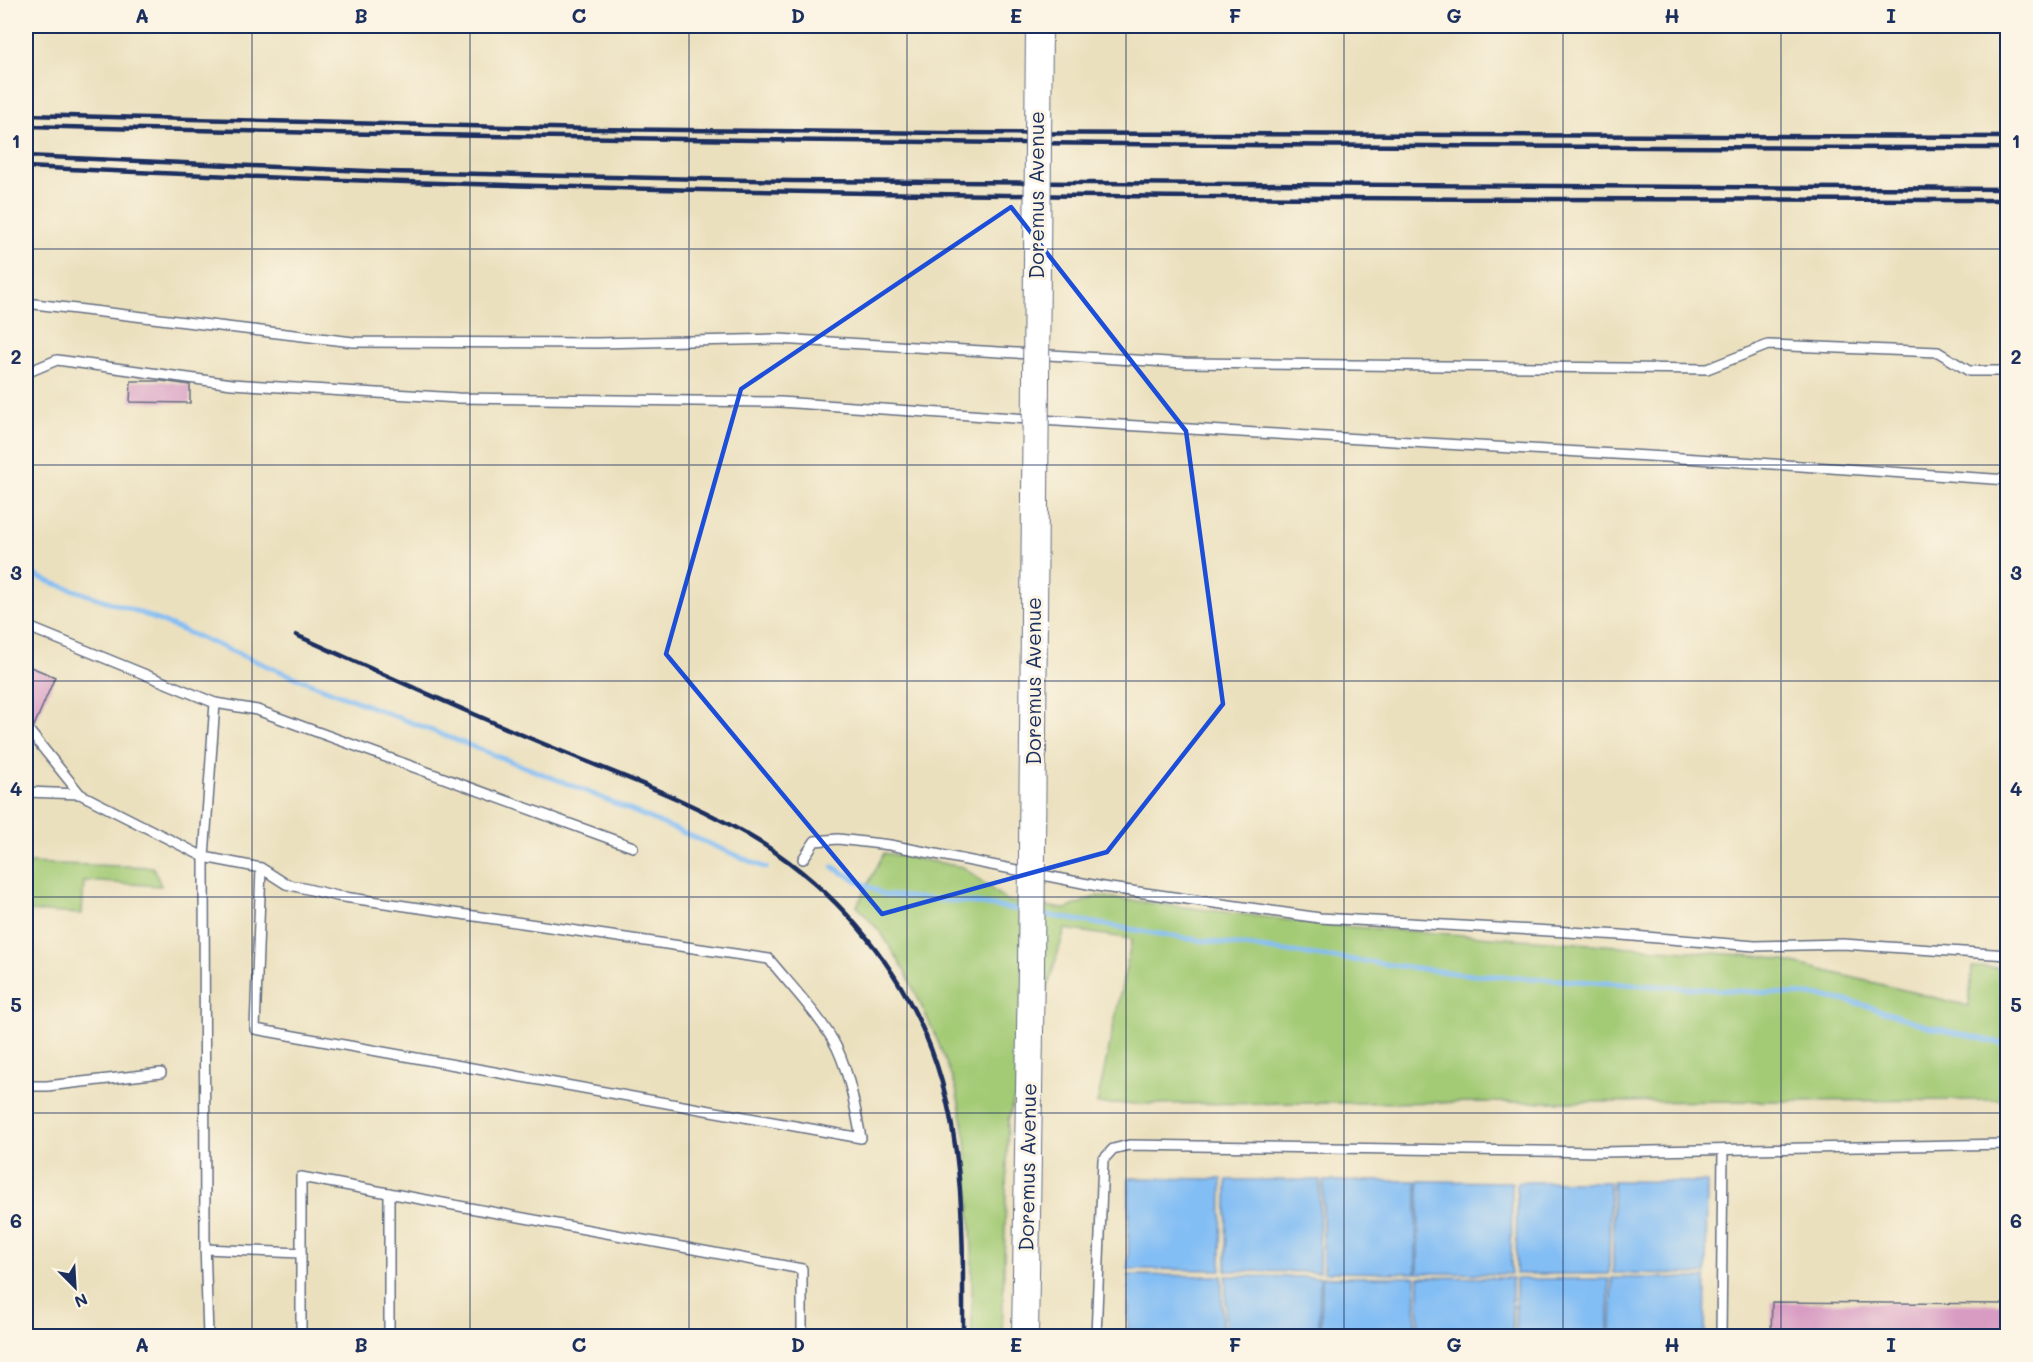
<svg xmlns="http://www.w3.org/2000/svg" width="2033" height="1362" font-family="Mali,sans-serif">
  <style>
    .green { fill: #a3ca75; stroke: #5f7c6a; stroke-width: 1.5 }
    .water { fill: #82bdf4; stroke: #4e76a9; stroke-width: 1.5 }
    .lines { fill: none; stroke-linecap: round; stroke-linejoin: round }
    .stream { stroke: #82bdf4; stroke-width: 5 }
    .building { fill: #d89cc3 }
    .lane-casing { stroke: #646d80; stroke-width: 12 }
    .secondary-casing { stroke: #646d80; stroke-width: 28 }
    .lane { stroke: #fff; stroke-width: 9 }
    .secondary { stroke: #fff; stroke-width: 26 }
    .rail { stroke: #1b2f5e; stroke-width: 4.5 }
    .secondary-bridge-casing { stroke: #646d80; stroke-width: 28; stroke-linecap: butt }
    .secondary-bridge { stroke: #fff; stroke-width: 26 }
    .marked { fill: none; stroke: #1d4ed8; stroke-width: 4.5; stroke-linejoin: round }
    .grid { fill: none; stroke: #1b2f5e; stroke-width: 1.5; stroke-opacity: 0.55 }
    .labels { text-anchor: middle; stroke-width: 6; stroke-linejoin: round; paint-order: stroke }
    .street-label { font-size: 21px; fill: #1b2f5e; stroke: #fcf5e5 }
    .neatline { fill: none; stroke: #1b2f5e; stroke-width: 2 }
    .grid-label { font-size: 20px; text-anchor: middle; font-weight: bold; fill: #1b2f5e }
  </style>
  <rect width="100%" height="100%" fill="#fcf5e5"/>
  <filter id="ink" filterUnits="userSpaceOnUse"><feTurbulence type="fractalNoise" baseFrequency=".0167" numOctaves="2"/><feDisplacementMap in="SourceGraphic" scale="12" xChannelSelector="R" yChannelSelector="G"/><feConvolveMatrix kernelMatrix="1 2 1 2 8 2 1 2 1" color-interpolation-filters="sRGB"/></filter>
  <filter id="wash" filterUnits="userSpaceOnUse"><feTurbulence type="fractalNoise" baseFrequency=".008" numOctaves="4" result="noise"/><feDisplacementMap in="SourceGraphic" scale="24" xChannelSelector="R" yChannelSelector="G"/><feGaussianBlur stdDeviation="1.35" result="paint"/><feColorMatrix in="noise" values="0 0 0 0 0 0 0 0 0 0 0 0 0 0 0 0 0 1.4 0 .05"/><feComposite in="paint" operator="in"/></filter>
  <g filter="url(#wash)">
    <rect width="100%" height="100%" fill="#ebe0be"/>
    <g class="green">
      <polygon points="884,853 963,867 1007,901 1066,909 1097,896 1327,925 1769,957 1969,1006 1972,967 2007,968 2007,1100 1097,1104 1132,939 1065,929 1008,1120 1002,1336 972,1336 972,1250 966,1139 956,1088 936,1037 905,971 882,934 857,906"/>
      <polygon points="26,863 153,867 161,886 84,881 82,914 26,911"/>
    </g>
    <g class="water">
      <polygon points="1129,1178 1222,1179 1221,1270 1128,1269"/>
      <polygon points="1227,1180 1320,1180 1319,1272 1226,1271"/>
      <polygon points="1323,1181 1417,1181 1416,1273 1323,1272"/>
      <polygon points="1419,1181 1512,1182 1511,1274 1418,1273"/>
      <polygon points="1613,1181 1707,1182 1706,1274 1613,1273"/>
      <polygon points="1517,1182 1610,1182 1609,1274 1516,1274"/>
      <polygon points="1129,1275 1222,1276 1222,1336 1128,1336"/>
      <polygon points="1226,1276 1320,1277 1319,1336 1225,1336"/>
      <polygon points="1322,1277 1416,1277 1415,1336 1321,1336"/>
      <polygon points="1419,1277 1512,1278 1512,1336 1418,1336"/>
      <polygon points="1612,1278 1706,1278 1705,1336 1611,1336"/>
      <polygon points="1516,1279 1609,1279 1609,1336 1515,1336"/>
    </g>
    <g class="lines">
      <g class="stream">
        <polyline points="26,571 50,582 136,611 282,672 581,789 766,868"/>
        <polyline points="833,867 884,895 975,903 1025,911"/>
        <polyline points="1040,914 1190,939 1462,974 1822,996 1861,1004 1930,1027 2008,1045"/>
      </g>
    </g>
    <g id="blocks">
      <g class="building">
        <polygon points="131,381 162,381 190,385 190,403 130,402"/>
        <polygon points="26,665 55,677 34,726 26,720"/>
        <polygon points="1772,1302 2007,1304 2007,1336 1771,1335"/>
      </g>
    </g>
  </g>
  <g filter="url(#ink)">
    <use href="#blocks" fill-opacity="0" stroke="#646d80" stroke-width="1.5"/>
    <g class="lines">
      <g class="lane-casing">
        <g id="lane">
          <polyline points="26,303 353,342 597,343 778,339 1185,363 1707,369 1768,345 1938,352 1969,371 2008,371"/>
          <polyline points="26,373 57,360 232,384 458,398 780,402 1087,423 1682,458 2008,480"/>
          <polyline points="26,626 215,703"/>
          <polyline points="26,727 80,794 204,857 205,1243 208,1336"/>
          <polyline points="26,792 80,794"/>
          <polyline points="803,859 815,841 838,839 890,845 1103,887 1320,918 1621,935 1755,946 1843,944 2008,955"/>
          <path d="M261,868L255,1029L861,1138C855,1107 850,1076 837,1048C822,1018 790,985 769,959L337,896L286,884L261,868L204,857L215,703L257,710L633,847"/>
          <polyline points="26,1086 47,1086 161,1073"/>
          <polyline points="389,1193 389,1336"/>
          <polyline points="205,1249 301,1253"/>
          <polyline points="301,1336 301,1177 802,1269 802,1336"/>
          <polyline points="1096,1336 1103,1160 1113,1149 1129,1145 1603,1152 2008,1144"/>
          <polyline points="1721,1336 1723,1151"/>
        </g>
      </g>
      <g class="secondary-casing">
        <polyline id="secondary" points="1025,1336 1031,969"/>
      </g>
      <use href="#lane" class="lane"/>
      <use href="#secondary" class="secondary"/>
      <g class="rail">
        <polyline points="26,115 592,129 944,133 2008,137"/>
        <path d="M26,126C686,143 1347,147 2008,148"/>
        <polyline points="26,156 390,172 792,181 2008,189"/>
        <path d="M26,167C686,199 1347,199 2008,200"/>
        <path d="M296,635C374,670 453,706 532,739C609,772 692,799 763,844C833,889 892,957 925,1034C966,1129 963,1235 963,1336"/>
      </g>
      <g class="secondary-bridge-casing">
        <polyline id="secondary-bridge" points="1031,969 1039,26"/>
      </g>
      <use href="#secondary-bridge" class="secondary-bridge"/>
    </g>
  </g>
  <path class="marked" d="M1011,207L1186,431L1223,704L1107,852L882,914L666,654L741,389Z"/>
  <path class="grid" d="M252,26V1336M470,26V1336M689,26V1336M907,26V1336M1126,26V1336M1344,26V1336M1563,26V1336M1781,26V1336M26,249H2008M26,465H2008M26,681H2008M26,897H2008M26,1113H2008"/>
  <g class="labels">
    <g class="street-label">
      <text transform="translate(1037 195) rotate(-90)" y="7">Doremus Avenue</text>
      <text transform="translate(1034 681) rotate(-90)" y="7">Doremus Avenue</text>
      <text transform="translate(1028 1167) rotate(-89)" y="7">Doremus Avenue</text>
    </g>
  </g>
  <rect width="2033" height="1362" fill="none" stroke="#fcf5e5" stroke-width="66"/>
  <g transform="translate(75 1287) rotate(156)" stroke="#fcf5e5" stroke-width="4.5" paint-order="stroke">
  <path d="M0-4.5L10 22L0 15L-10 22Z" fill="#1b2f5e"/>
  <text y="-9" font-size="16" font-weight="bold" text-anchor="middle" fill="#1b2f5e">N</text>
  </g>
  <rect x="33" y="33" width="1967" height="1296" class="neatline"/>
  <g class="grid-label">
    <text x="142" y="23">A</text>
    <text x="361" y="23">B</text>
    <text x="579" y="23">C</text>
    <text x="798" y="23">D</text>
    <text x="1016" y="23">E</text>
    <text x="1235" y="23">F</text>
    <text x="1454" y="23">G</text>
    <text x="1672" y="23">H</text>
    <text x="1891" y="23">I</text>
    <text x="16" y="148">1</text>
    <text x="2016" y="148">1</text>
    <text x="16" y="364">2</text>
    <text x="2016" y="364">2</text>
    <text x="16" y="580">3</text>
    <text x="2016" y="580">3</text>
    <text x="16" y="796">4</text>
    <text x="2016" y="796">4</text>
    <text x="16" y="1012">5</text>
    <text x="2016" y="1012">5</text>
    <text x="16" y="1228">6</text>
    <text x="2016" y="1228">6</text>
    <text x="142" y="1352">A</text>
    <text x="361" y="1352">B</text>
    <text x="579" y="1352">C</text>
    <text x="798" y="1352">D</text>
    <text x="1016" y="1352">E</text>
    <text x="1235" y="1352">F</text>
    <text x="1454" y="1352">G</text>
    <text x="1672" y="1352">H</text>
    <text x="1891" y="1352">I</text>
  </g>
</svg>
